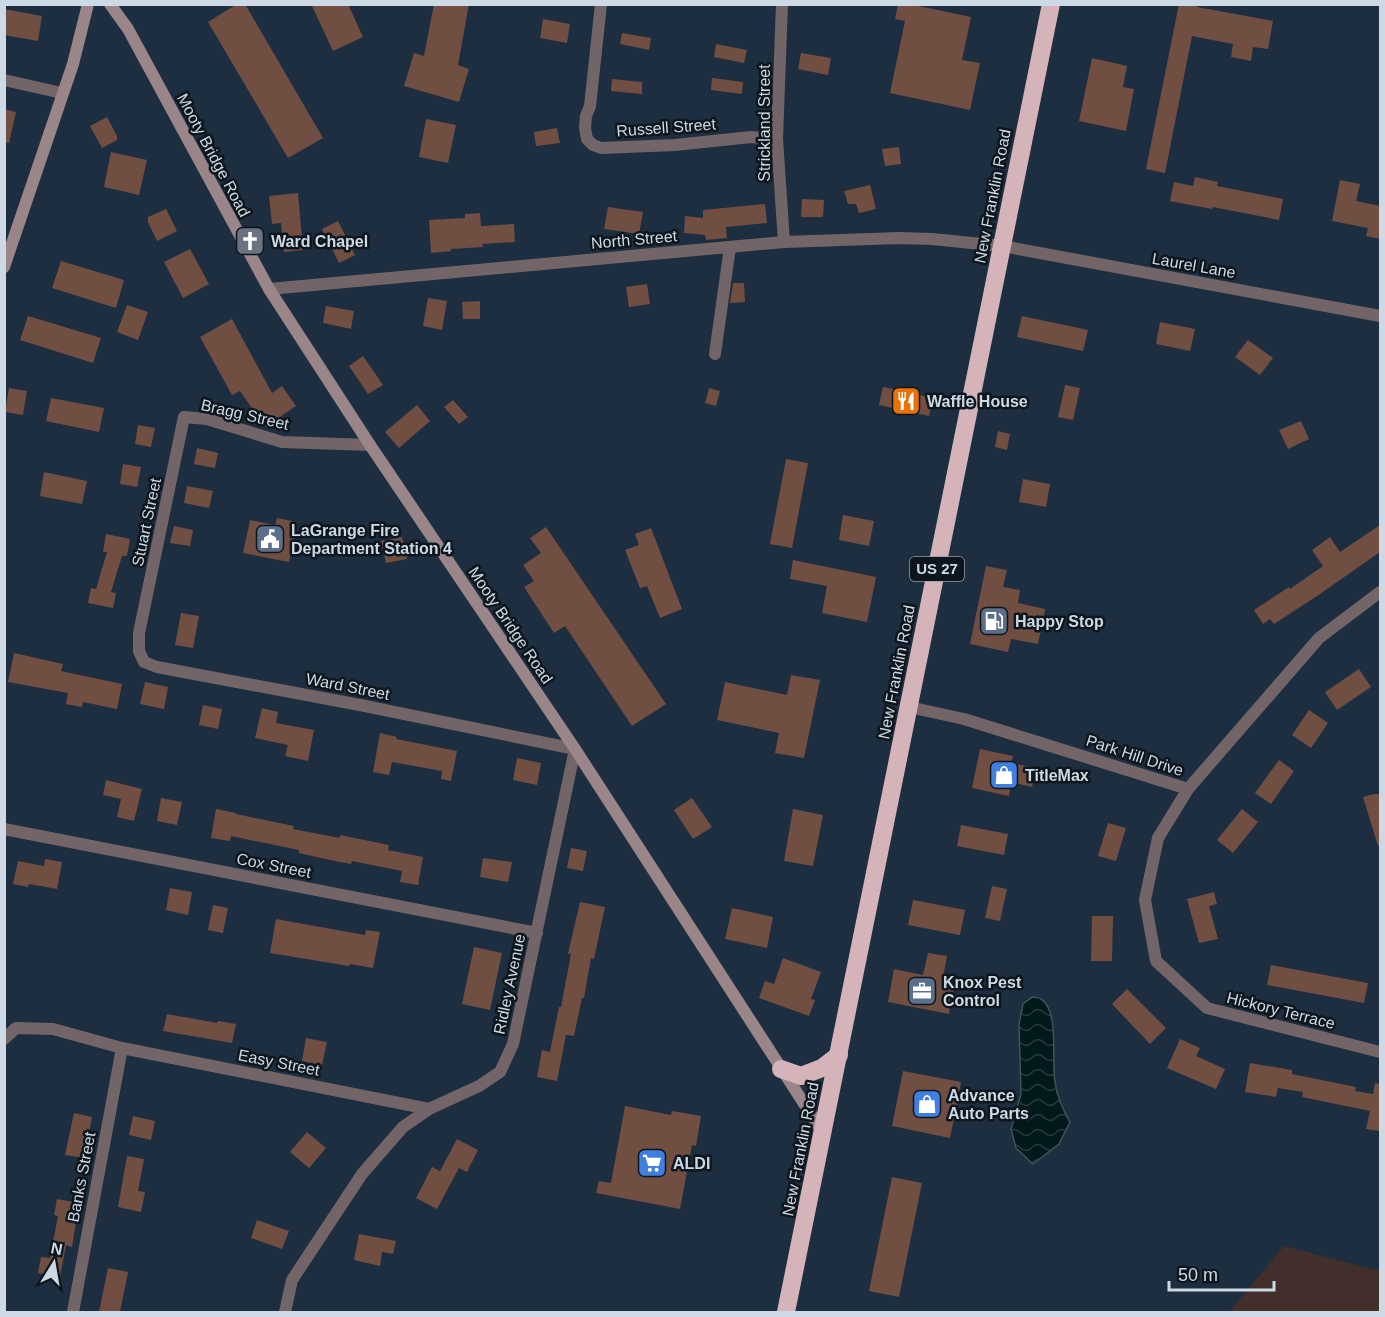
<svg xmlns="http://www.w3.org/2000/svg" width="1385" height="1317" font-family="Arial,sans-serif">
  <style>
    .commercial { fill: #422e2b }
    .water { fill: url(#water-waves); stroke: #3f5358; stroke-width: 1.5 }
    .building { fill: #714e42 }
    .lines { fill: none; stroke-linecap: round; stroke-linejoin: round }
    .street { stroke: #736567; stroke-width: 12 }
    .secondary { stroke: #9a8588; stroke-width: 12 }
    .highway { stroke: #d4b3b9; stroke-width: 18 }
    .labels { text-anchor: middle; stroke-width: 5; stroke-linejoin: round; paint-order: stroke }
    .shield { fill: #0d161d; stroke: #939ea8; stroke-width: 1.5 }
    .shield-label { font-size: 15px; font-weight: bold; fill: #cdd9e4 }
    .street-label { font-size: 16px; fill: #cdd9e4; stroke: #0d161d }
    .poi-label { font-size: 16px; font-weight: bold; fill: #cdd9e4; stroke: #0d161d; text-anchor: start }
  </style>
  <defs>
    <pattern id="water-waves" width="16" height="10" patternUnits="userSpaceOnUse" patternTransform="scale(1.5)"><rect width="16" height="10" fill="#02191c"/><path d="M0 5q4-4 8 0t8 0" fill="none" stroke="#263a3d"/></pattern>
  </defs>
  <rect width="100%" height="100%" fill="#1c2e3f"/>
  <polygon class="commercial" points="1284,1246 1380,1271 1380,1312 1229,1312"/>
  <path class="water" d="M1032,997C1034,997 1040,998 1041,999C1060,1011 1051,1062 1055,1082C1057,1097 1063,1110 1070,1122L1059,1144L1033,1164L1016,1148L1011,1129L1021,1094L1019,1024L1023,1004Z"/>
  <g class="building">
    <polygon points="237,4 245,4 323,138 288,158 208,22"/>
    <polygon points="311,4 348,4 363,37 333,51"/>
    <polygon points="434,4 469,4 458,65 469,69 459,102 404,86 414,53 424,56"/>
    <polygon points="898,4 909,4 971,17 962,60 980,63 970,110 890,93 905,21 895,19"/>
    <polygon points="1179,4 1198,4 1197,7 1273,21 1268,49 1253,47 1251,61 1231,57 1233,44 1192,36 1165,173 1146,169"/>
    <polygon points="4,9 42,16 38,41 4,35"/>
    <polygon points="543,19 570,24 567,43 540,38"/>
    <polygon points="622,33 651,38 649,50 620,44"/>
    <polygon points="716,44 747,50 744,63 714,57"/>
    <polygon points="801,53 831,58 828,75 798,69"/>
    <polygon points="1092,58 1127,66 1123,87 1134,89 1126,131 1079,121"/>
    <polygon points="712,78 743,82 742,94 711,90"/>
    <polygon points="612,79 642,82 642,94 611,91"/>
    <polygon points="4,109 16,112 9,143 4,142"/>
    <polygon points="107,117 117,136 117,140 102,148 90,126"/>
    <polygon points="426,119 456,125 448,163 419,157"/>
    <polygon points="557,128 560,143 536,146 534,132"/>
    <polygon points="899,147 901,164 885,166 882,149"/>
    <polygon points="111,152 147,160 139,195 104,187"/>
    <polygon points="1195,177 1218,182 1217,186 1283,199 1279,220 1213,207 1212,209 1170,201 1174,182 1193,186"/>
    <polygon points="1340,180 1360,184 1356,201 1380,206 1380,239 1366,236 1368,228 1332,221"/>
    <polygon points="870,185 876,209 859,213 856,204 848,204 844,191"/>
    <polygon points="298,193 303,250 284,252 281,223 272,224 269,196"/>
    <polygon points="802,199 824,200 823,217 801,217"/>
    <polygon points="765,204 767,223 726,227 727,238 706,240 705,235 684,233 685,216 703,218 703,210"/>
    <polygon points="608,207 643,212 639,234 604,229"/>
    <polygon points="166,209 177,231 157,241 148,222 148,217"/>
    <polygon points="480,213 481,226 514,224 515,242 482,244 483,247 451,249 451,251 431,253 429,220 465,218 465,214"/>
    <polygon points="338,221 355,255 339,263 322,229"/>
    <polygon points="190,249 209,284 183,298 164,262"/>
    <polygon points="61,261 124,280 116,308 52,288"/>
    <polygon points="733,283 744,283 745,302 730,303"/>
    <polygon points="647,284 650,304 629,307 626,287"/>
    <polygon points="428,298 447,301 442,330 423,326"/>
    <polygon points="480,301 480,319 463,319 462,302"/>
    <polygon points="127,305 148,312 138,340 117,332"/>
    <polygon points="326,306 354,311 351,329 323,323"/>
    <polygon points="28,316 101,338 93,363 20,340"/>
    <polygon points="1022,316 1088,330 1083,351 1017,337"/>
    <polygon points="232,319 272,393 282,386 296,406 265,427 240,391 232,395 200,337"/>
    <polygon points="1160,322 1195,329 1190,351 1156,344"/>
    <polygon points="1248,340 1273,358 1260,375 1235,357"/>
    <polygon points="363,356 383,385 368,394 349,366"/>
    <polygon points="1065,385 1080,388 1073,420 1058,417"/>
    <polygon points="883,387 933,398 929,416 879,405"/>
    <polygon points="9,388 27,391 23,415 5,412"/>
    <polygon points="709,388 720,391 716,406 705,403"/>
    <polygon points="51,398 104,408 99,432 46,421"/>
    <polygon points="453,400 468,417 459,424 444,407"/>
    <polygon points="417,405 430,421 399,448 385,432"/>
    <polygon points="1301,421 1309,439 1288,449 1279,430"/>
    <polygon points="138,425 155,428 151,447 135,444"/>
    <polygon points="998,431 1010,434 1007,450 995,447"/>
    <polygon points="197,448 218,453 215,468 194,464"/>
    <polygon points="786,459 808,463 792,548 770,544"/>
    <polygon points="123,464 141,467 137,487 120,484"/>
    <polygon points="44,472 87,481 82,504 40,496"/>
    <polygon points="1023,479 1050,484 1046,507 1019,502"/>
    <polygon points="187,486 213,491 209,508 184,503"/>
    <polygon points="843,515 874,521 869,546 839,540"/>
    <polygon points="277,518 297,522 289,562 243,553 250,520 275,525"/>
    <polygon points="1380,525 1380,552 1317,596 1274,624 1270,619 1263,624 1254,610 1289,587 1290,589 1323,566 1312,550 1330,537 1340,552"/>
    <polygon points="174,526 193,530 190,546 170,543"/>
    <polygon points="546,527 666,704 632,726 565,626 554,633 524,587 534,581 523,565 541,553 530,538"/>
    <polygon points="651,528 682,609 660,618 647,586 640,588 625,550 639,545 635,534"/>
    <polygon points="106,534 130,539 127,556 122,556 111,592 116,593 113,608 88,603 91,588 96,589 107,552 103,552"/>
    <polygon points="402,537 407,559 386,563 381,541"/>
    <polygon points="793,560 876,577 867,622 822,613 827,586 790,579"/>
    <polygon points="986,566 1007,570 1003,587 1020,590 1018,603 1045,609 1038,644 1011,639 1008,652 970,644"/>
    <polygon points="181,613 199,616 193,648 175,645"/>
    <polygon points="14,653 63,664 61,671 122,684 117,709 83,702 82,707 66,704 68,693 8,682"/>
    <polygon points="1359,669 1371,687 1337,710 1325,692"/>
    <polygon points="791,675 820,680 804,758 775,753 779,733 717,720 725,682 787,695"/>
    <polygon points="145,682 168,687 164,709 140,704"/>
    <polygon points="203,705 222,709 218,729 199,725"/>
    <polygon points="262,708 278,712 276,723 314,730 308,761 285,756 288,745 255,738"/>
    <polygon points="1309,710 1328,723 1311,748 1292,735"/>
    <polygon points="380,733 397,737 396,739 457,751 451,781 441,779 442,771 392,762 389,775 373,772"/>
    <polygon points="980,749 1013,756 1011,763 1036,768 1032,787 1011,782 1009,796 972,788"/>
    <polygon points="517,758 541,763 537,785 513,780"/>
    <polygon points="1279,760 1294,771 1271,804 1255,793"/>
    <polygon points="106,780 142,789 134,821 117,817 121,799 103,795"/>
    <polygon points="1374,794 1380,794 1380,846 1378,846 1363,797"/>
    <polygon points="161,798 182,802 177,825 157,821"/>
    <polygon points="692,798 712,827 693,839 674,810"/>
    <polygon points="216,809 236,813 236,814 294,826 293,829 340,838 340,835 389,845 388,850 423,857 418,885 400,882 402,871 352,861 351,864 335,861 299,853 299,850 231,836 230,841 211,838"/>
    <polygon points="793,809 823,815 813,866 784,861"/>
    <polygon points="1242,809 1258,822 1233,853 1217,840"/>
    <polygon points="1108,823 1126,828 1116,861 1098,856"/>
    <polygon points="961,825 1008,834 1004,855 957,846"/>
    <polygon points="571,848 587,851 583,871 567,868"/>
    <polygon points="483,858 512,862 508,882 480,877"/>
    <polygon points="45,859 62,862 57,889 29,884 28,887 13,884 18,861 44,866"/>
    <polygon points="992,886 1007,889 1000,921 985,918"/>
    <polygon points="170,888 192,892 188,915 166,910"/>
    <polygon points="1214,892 1217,904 1209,906 1218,939 1199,943 1187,899"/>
    <polygon points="913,900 965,910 960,935 908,925"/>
    <polygon points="580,902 605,907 594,959 591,958 584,998 582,998 574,1036 566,1035 557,1081 537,1077 542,1050 550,1052 559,1007 561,1007 571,954 568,954"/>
    <polygon points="213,905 228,908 223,933 208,930"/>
    <polygon points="732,908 773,917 767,948 725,939"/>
    <polygon points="1092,916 1113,916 1112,961 1091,961"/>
    <polygon points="276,919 365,935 366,930 380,932 373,968 350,964 349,966 270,953"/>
    <polygon points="474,947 502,953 490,1010 462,1004"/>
    <polygon points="928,953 947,956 943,978 955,981 949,1014 888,1002 894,969 923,975"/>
    <polygon points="783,958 821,972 811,999 815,1000 809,1016 759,998 765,981 774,984"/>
    <polygon points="1271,965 1368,983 1364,1003 1267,985"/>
    <polygon points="1127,989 1166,1028 1150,1044 1112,1004"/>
    <polygon points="167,1014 217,1023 218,1021 236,1024 232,1043 163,1031"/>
    <polygon points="306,1038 327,1042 322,1065 302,1061"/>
    <polygon points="1180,1039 1200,1048 1196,1056 1225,1069 1216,1089 1167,1068"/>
    <polygon points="1250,1063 1292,1070 1292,1074 1356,1087 1355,1091 1373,1094 1375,1083 1380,1084 1380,1131 1366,1129 1370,1111 1302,1097 1303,1092 1278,1088 1276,1097 1245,1092"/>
    <polygon points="903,1071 961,1082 950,1138 892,1126"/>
    <polygon points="625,1106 671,1115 672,1111 701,1116 696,1146 692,1145 680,1209 596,1193 599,1181 611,1183"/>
    <polygon points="74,1113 92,1117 84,1158 65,1155"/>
    <polygon points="133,1116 155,1121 151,1140 129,1135"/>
    <polygon points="307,1132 326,1148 309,1168 290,1152"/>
    <polygon points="457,1139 478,1150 467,1172 459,1168 437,1209 416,1198 432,1167 440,1171"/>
    <polygon points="127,1156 144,1159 138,1191 145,1192 141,1212 118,1207"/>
    <polygon points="892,1177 922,1183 899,1297 869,1291"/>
    <polygon points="57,1199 79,1203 72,1247 66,1245 60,1277 38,1273 41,1257 50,1258 58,1216 54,1215"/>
    <polygon points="257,1220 289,1231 282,1249 251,1238"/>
    <polygon points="359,1234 396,1241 393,1254 382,1252 380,1266 354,1260"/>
    <polygon points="108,1268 128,1272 120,1312 99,1312"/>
  </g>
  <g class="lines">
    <g class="street">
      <polyline points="601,4 590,106 586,116 585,128 587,139 593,145 601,148 675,145 751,137 777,139"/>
      <polyline points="782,4 777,139 784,242"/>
      <polyline points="4,80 62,93"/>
      <polyline points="269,289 784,242 899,238 932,239 1002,246 1380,316"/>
      <polyline points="715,354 730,247"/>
      <polyline points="1380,592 1319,638 1188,789 1158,838 1145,900 1156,961 1207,1008 1380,1052"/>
      <polyline points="909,707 964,719 1188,789"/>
      <polyline points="4,829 537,933"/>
      <polyline points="4,1039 16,1028 53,1029 122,1048 429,1109"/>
      <polyline points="73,1312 122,1048"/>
      <polyline points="285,1312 292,1280 362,1174 403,1127 429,1109 479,1086 500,1072 513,1044 575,749 360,705 157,667 144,662 139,651 139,633 184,417 207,419 282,442 370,445"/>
    </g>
    <g class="secondary">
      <polyline points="110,4 128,29 269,289 370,445 575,749 823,1133"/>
      <polyline points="4,267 73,64 88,4"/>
    </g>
    <g class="highway">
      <polyline points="781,1069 801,1076 822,1068 839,1055"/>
      <polyline points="786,1312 1051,4"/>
    </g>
  </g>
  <defs>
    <g id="church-square" transform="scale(1.5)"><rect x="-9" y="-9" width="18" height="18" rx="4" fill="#6b7280" stroke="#0d161d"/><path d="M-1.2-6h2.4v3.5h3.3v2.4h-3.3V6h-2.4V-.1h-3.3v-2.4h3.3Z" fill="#fff"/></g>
    <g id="restaurant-square" transform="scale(1.5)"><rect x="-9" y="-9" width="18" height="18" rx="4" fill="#e8710a" stroke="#0d161d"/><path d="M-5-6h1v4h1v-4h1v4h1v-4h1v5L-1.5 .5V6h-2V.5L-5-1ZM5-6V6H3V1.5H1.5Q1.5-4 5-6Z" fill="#fff"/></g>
    <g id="civic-square" transform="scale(1.5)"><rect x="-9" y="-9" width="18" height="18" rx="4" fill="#5c6f8a" stroke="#0d161d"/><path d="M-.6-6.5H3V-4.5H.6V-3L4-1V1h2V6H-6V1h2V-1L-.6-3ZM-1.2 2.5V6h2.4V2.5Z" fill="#fff"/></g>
    <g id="fuel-square" transform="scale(1.5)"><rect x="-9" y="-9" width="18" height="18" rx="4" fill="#5c6f8a" stroke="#0d161d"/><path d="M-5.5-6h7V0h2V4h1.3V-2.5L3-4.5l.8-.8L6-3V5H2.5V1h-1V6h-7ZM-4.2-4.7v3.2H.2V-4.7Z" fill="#fff"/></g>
    <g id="shop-square" transform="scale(1.5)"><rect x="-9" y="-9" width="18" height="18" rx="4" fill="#3f7fe0" stroke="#0d161d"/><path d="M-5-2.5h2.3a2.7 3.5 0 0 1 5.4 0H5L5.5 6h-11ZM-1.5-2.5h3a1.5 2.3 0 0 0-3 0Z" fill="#fff"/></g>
    <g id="office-square" transform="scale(1.5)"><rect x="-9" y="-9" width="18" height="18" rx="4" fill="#5c6f8a" stroke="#0d161d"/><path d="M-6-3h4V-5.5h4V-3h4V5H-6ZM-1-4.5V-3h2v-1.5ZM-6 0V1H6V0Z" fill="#fff"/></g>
    <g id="supermarket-square" transform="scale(1.5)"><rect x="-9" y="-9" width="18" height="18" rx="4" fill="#3f7fe0" stroke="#0d161d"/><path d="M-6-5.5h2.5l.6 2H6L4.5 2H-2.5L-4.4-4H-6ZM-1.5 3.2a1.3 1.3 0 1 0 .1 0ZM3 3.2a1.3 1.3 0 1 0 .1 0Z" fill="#fff"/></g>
  </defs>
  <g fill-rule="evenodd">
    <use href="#church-square" x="250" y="241"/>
    <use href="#restaurant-square" x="906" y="401"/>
    <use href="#civic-square" x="270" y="539"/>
    <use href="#fuel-square" x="994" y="621"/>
    <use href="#shop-square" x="1004" y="775"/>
    <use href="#office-square" x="922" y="991"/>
    <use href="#shop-square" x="927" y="1104"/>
    <use href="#supermarket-square" x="652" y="1163"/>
  </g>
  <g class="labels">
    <rect class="shield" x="910" y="557" width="54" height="24" rx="4.5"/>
    <g class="shield-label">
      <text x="937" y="574">US 27</text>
    </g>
    <g class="street-label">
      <text transform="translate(764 123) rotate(-90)" y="6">Strickland Street</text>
      <text transform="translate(666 127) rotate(-4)" y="6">Russell Street</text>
      <text transform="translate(214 155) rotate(62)" y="6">Mooty Bridge Road</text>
      <text transform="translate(992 196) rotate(-79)" y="6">New Franklin Road</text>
      <text transform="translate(634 239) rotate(-5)" y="6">North Street</text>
      <text transform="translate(1194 265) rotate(10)" y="6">Laurel Lane</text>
      <text transform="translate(245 414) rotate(13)" y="6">Bragg Street</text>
      <text transform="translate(146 522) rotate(-78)" y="6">Stuart Street</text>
      <text transform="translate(511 625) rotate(56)" y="6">Mooty Bridge Road</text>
      <text transform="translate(896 672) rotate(-79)" y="6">New Franklin Road</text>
      <text transform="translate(348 686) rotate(11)" y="6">Ward Street</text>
      <text transform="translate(1135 755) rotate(18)" y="6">Park Hill Drive</text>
      <text transform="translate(274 865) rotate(11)" y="6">Cox Street</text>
      <text transform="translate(509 984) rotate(-78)" y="6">Ridley Avenue</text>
      <text transform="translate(1281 1010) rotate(14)" y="6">Hickory Terrace</text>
      <text transform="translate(279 1062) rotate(11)" y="6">Easy Street</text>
      <text transform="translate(800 1149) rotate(-79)" y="6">New Franklin Road</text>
      <text transform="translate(81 1177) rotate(-79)" y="6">Banks Street</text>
    </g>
    <g class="poi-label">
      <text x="271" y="247">Ward Chapel</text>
      <text x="927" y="407">Waffle House</text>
      <text x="291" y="536">LaGrange Fire<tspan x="291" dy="18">Department Station 4</tspan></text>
      <text x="1015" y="627">Happy Stop</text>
      <text x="1025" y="781">TitleMax</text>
      <text x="943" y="988">Knox Pest<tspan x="943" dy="18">Control</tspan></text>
      <text x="948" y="1101">Advance<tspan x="948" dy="18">Auto Parts</tspan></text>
      <text x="673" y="1169">ALDI</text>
    </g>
  </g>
  <rect width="1385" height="1317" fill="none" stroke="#cdd9e4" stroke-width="12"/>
  <g transform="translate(54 1263) rotate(11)" stroke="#0d161d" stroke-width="4.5" paint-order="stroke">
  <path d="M0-4.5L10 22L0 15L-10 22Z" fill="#cdd9e4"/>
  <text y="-9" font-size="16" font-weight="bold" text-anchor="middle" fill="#cdd9e4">N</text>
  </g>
  <path d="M1169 1281v9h105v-9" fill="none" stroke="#cdd9e4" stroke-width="3"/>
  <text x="1178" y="1281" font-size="18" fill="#cdd9e4" stroke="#0d161d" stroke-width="4.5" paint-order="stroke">50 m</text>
</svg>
